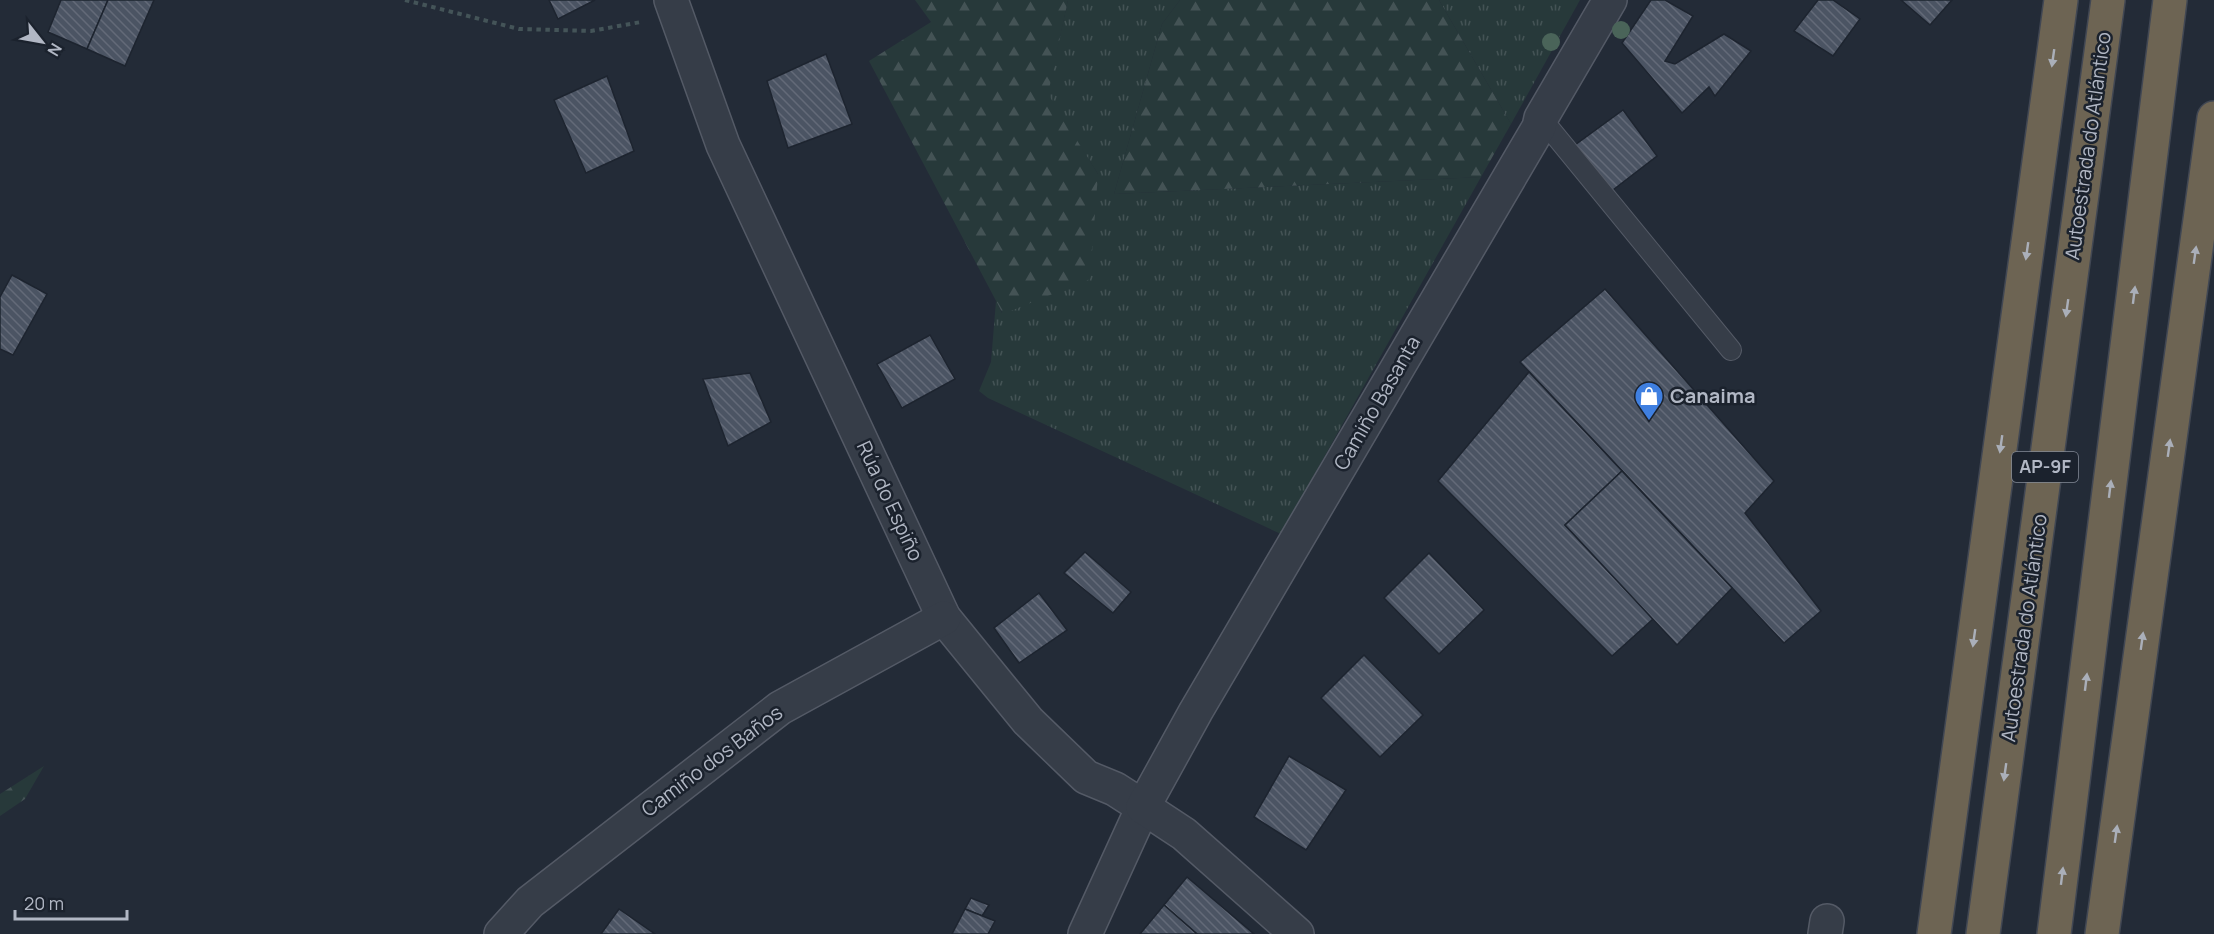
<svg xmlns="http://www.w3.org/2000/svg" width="2214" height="934" font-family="Manrope,sans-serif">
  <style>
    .grass { fill: url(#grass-tufts) }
    .forest { fill: url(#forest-firs) }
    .building { fill: url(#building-back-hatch); stroke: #1d242f; stroke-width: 1.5 }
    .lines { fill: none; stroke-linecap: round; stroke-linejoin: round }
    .lane-casing { stroke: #545a66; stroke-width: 22 }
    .street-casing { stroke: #545a66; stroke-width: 36 }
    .highway-casing { stroke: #414753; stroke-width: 36 }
    .path { stroke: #445458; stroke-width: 4; stroke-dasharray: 4.5 4.5; stroke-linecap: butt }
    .lane { stroke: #363d48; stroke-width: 20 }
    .street { stroke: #363d48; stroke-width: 33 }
    .highway { stroke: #6d6453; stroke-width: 33 }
    .tree { fill: #4a6459 }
    .oneway { fill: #aaafb9 }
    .labels { text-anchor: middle; stroke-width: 5; stroke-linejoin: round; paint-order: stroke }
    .shield { fill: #1b222d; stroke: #848a97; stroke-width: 1.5 }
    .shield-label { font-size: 18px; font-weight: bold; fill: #b1b7c4 }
    .street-label { font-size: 20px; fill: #b1b7c4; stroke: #1b222d }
    .poi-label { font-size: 20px; font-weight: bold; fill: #b1b7c4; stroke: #1b222d; text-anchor: start }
  </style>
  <defs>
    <pattern id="grass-tufts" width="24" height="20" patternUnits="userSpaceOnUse" patternTransform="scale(1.5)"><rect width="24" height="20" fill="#27393a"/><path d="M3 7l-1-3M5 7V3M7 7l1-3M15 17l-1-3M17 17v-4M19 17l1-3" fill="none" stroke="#445355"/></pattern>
    <pattern id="forest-firs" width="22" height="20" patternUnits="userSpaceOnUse" patternTransform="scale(1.5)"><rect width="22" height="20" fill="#27393a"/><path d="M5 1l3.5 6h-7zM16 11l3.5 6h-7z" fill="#445355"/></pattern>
    <pattern id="building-back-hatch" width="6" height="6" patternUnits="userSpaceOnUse" patternTransform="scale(1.5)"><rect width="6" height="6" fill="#4b5463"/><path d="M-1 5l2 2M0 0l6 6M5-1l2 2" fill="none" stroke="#636a78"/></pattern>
  </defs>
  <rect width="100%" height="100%" fill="#232b37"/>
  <g class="grass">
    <polygon points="1068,0 1180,0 1162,24 1114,194 1481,177 1281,534 988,398 979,391 991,362 996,301 1002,313 1098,174 1047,95"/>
    <polygon points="1439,0 1580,0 1511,124"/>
  </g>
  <g class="forest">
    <polygon points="915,0 1068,0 1048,94 1098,174 1090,279 1003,314 869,61 931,22"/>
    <polygon points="1180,0 1439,0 1511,124 1481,177 1114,194 1162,24"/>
    <polygon points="44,766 25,799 0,816 0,794"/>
  </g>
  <g class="building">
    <polygon points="61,0 108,0 87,49 48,32"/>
    <polygon points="108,0 154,0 125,66 87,49"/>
    <polygon points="549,0 595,0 558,19"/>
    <polygon points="1651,0 1665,0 1693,16 1665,61 1675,64 1724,34 1751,51 1715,96 1709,87 1682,113 1622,43"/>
    <polygon points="1818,0 1833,0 1860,19 1833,56 1794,31"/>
    <polygon points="1901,0 1952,0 1930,25"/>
    <polygon points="826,54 852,124 788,148 767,81"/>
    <polygon points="607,76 634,151 586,173 554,100"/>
    <polygon points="1623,110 1657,156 1609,193 1575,145"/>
    <polygon points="12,275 47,294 13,355 0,349 0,297"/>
    <polygon points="1605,289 1774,481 1745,513 1821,611 1784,643 1520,362"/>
    <polygon points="930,335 955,379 902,408 877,364"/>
    <polygon points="1529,372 1622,471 1565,525 1653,619 1612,656 1438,481"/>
    <polygon points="750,373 771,422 728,446 703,379"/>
    <polygon points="1622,471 1732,588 1677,645 1565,525"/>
    <polygon points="1085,552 1131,592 1113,613 1064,573"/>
    <polygon points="1429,553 1484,610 1439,654 1384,598"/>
    <polygon points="1039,593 1067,630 1019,663 994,628"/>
    <polygon points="1364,655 1423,715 1380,757 1321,698"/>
    <polygon points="1289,756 1346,790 1306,850 1254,817"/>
    <polygon points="1187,877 1254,934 1197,934 1164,905"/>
    <polygon points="971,898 989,905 982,916 965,909"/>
    <polygon points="1164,905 1197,934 1140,934"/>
    <polygon points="619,909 655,934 601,934"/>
    <polygon points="965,909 995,921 988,934 952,934"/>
  </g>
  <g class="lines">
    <g class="lane-casing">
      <polyline id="lane" points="1541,118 1731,350"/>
    </g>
    <g class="street-casing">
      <g id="street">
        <polyline points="671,0 723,145 944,618 1028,721 1086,777 1115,789 1143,807 1085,934"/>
        <polyline points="501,934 530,902 780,708 944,618"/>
        <polyline points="1297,934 1184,834 1143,807 1196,711 1539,127 1541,118 1610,0"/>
        <polyline points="1825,934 1827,921"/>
      </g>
    </g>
    <g class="highway-casing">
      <g id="highway">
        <polyline points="1934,934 2061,0"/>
        <polyline points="1983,934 2108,0"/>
        <polyline points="2054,934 2170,0"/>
        <polyline points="2102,934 2214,118"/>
      </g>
    </g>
    <polyline class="path" points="405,0 519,29 591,31 641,22"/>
    <use href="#lane" class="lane"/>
    <use href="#street" class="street"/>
    <use href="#highway" class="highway"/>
  </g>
  <g class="tree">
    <circle cx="1621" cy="30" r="9"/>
    <circle cx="1551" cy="42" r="9"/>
  </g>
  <defs><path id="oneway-solid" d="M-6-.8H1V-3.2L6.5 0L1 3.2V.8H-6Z" transform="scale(1.5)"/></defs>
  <g class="oneway">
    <use href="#oneway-solid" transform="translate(2053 58) rotate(98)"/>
    <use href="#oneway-solid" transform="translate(2027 251) rotate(98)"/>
    <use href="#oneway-solid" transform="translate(2195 255) rotate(-82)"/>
    <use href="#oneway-solid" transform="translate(2134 295) rotate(-83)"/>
    <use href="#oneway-solid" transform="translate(2067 308) rotate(98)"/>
    <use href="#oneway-solid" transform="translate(2001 444) rotate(98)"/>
    <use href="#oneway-solid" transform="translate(2169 448) rotate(-82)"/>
    <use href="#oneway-solid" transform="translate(2110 489) rotate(-83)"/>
    <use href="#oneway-solid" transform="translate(1974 638) rotate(98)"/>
    <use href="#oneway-solid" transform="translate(2142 641) rotate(-82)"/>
    <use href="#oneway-solid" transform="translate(2086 682) rotate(-83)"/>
    <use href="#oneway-solid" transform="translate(2005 772) rotate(98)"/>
    <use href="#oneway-solid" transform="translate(2116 834) rotate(-82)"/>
    <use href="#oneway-solid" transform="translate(2062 876) rotate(-83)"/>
  </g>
  <defs>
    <g id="shop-pin" transform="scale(1.5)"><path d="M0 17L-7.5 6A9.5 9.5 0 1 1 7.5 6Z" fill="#3f7fe0" stroke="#1b222d"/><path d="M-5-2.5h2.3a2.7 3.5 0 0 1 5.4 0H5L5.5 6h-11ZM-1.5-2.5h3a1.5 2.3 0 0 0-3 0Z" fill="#fff"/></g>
  </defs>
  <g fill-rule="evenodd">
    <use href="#shop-pin" x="1649" y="396"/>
  </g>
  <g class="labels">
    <rect class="shield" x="2012" y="452" width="66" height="30" rx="4.5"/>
    <g class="shield-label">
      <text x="2045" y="473">AP-9F</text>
    </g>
    <g class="street-label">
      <text transform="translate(2088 146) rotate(-82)" y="7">Autoestrada do Atlántico</text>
      <text transform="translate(1377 403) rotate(-60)" y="7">Camiño Basanta</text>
      <text transform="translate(890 501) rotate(65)" y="7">Rúa do Espiño</text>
      <text transform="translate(2024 628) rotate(-82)" y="7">Autoestrada do Atlántico</text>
      <text transform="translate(712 761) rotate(-37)" y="7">Camiño dos Baños</text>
    </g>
    <g class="poi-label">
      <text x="1670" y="403">Canaima</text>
    </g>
  </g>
  <g transform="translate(42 42) rotate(121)" stroke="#1b222d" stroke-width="4.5" paint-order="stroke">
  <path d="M0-4.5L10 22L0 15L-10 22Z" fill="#b1b7c4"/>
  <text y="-9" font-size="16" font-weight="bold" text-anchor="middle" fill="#b1b7c4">N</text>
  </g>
  <path d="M15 910v9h112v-9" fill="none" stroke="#b1b7c4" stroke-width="3"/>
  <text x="24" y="910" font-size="18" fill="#b1b7c4" stroke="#1b222d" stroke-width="4.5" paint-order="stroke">20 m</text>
</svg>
